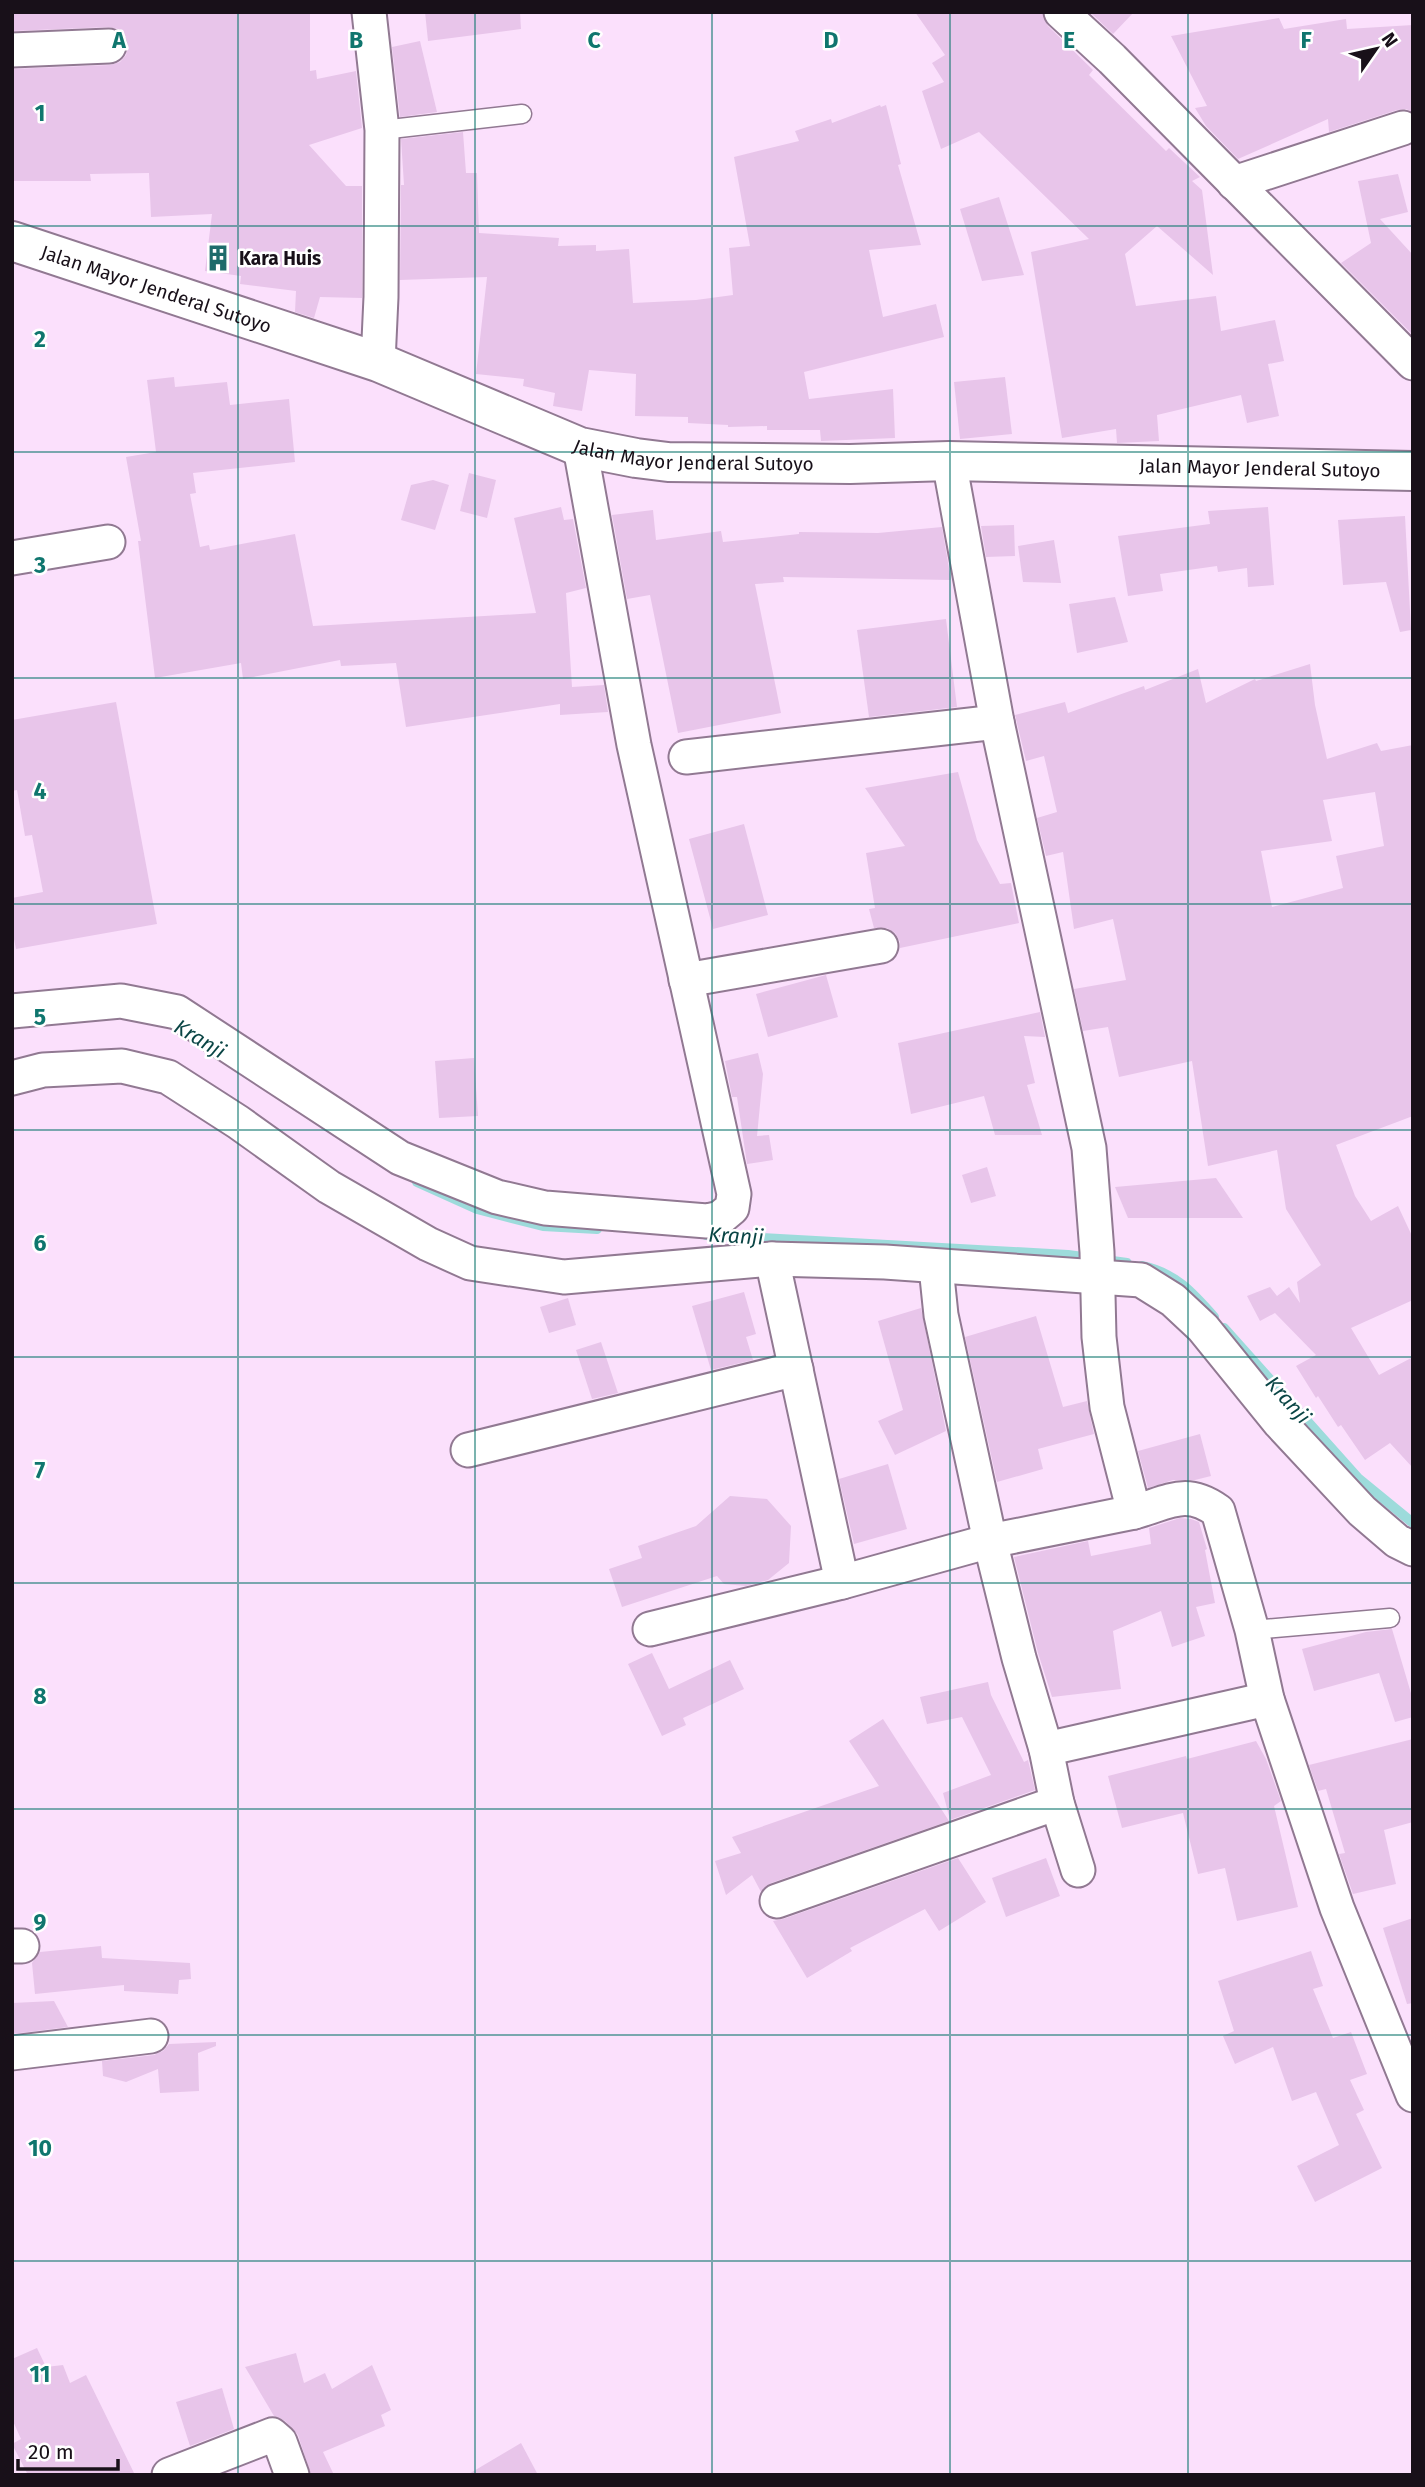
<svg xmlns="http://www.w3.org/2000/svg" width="1425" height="2487" font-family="'Fira Sans',sans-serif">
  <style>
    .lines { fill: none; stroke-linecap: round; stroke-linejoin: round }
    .stream { stroke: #9ddbdb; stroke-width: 10 }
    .building { fill: #e8c5ea; fill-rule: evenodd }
    .service-casing { stroke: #917992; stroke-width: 21 }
    .minor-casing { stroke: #917992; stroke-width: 37 }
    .secondary-casing { stroke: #917992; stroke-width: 42 }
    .service { stroke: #fff; stroke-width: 18 }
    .minor { stroke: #fff; stroke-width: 33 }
    .secondary { stroke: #fff; stroke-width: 38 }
    .grid { fill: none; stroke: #0f766e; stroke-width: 2; stroke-opacity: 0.55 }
    .labels { text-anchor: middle; stroke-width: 5; stroke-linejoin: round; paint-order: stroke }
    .poi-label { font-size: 19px; font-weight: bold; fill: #181019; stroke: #fff; text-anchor: start }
    .street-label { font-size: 19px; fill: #181019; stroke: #fff }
    .water-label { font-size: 21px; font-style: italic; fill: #0a4545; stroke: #fff }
    .grid-label { font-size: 23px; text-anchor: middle; font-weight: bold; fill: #0f766e; stroke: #fff; stroke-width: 5; stroke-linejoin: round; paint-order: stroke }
  </style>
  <rect width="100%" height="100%" fill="#fbe0fc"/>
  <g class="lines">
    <g class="stream">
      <polyline points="417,1182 477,1209 543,1226 597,1229"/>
      <polyline points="706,1235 1068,1255 1127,1263"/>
      <path d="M1142,1266C1175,1273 1192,1292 1214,1317"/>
      <polyline points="1224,1328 1358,1478 1413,1523"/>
    </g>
  </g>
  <g class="building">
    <polygon points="12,12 310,12 310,71 316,70 317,79 356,71 362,128 309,145 346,186 362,186 362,298 320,297 314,318 295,312 296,291 240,284 241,276 205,271 212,214 151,217 149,173 90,174 91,181 12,181 12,69 110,65 120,62 126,55 128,46 125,35 118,29 109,27 12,31"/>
    <polygon points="425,12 520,12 521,29 428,41"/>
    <polygon points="915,12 1042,12 1048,26 1093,70 1089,75 1166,151 1169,148 1200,177 1192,181 1202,190 1213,275 1157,226 1125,254 1136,306 1216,296 1221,331 1275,320 1284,361 1268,364 1279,416 1247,423 1241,395 1157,415 1159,441 1117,443 1116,429 1062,438 1031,252 1089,239 979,132 941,149 922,91 944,82 932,63 945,55"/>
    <polygon points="1090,12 1134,12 1113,34"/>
    <polygon points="1279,18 1284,29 1346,19 1347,29 1413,25 1413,112 1406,109 1397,110 1329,132 1328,119 1238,159 1206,126 1195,108 1207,106 1171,36"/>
    <polygon points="420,41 437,112 400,117 392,47"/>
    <polygon points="880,105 881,107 886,105 901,164 898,165 921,245 869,250 883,317 936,304 944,337 804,372 809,399 893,389 895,438 821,441 820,430 767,430 767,426 728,427 728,425 688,423 688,417 635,416 636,374 589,370 582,411 553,406 555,393 523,386 524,379 476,374 487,277 400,280 401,185 404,185 401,139 463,132 466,173 477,173 479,233 559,238 558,246 596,245 596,251 629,249 633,303 696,300 733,295 729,248 750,246 734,157 799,141 795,131 831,119 832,123"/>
    <polygon points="1398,174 1408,212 1380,219 1413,255 1413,335 1341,263 1371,243 1358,181"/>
    <polygon points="999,197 1024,275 982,281 960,209"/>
    <polygon points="174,377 175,387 227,382 230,405 289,399 295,462 193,473 196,493 190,494 200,547 209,545 210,550 295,534 313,626 536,613 514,518 561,507 564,520 573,519 586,588 566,593 572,687 604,685 608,712 560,715 560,704 406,727 396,663 341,666 340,660 243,679 241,663 155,678 138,541 141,541 126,457 156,452 147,380"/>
    <polygon points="1005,377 1012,434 960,439 954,382"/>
    <polygon points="469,473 496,480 487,518 460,511"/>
    <polygon points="433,480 449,485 435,530 401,520 411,485"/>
    <polygon points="1268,507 1274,585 1248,587 1247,568 1218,572 1217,566 1160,574 1163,591 1128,596 1118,536 1210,524 1208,511"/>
    <polygon points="653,510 656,540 721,531 723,542 799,534 799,532 878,533 942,527 951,580 783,577 784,582 755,584 781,713 678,733 650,595 627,599 612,515"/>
    <polygon points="1405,516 1411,630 1400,632 1386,582 1343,585 1338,520"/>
    <polygon points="1014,525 1015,556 986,557 981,526"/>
    <polygon points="1054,540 1061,583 1023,582 1018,546"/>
    <polygon points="1115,597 1128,642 1077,653 1069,604"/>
    <polygon points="946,619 957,707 869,717 857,630"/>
    <path d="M1310,664L1315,705L1327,759L1377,743L1381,751L1413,745V1116L1336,1145L1355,1196L1371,1221L1398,1206L1413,1238V1300L1351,1328L1379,1375L1413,1357V1468L1390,1443L1365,1460L1341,1425L1338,1427L1318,1396L1316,1398L1296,1366L1316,1355L1275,1313L1260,1321L1247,1296L1270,1287L1277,1296L1289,1287L1300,1303L1297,1282L1321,1265L1286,1209L1277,1150L1208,1166L1192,1061L1119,1077L1108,1027L1083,1031L1074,989L1126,980L1113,919L1074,929L1063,852L1046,856L1037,818L1057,812L1044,756L1026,761L1015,715L1065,702L1068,713L1144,686L1145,690L1198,669L1206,703L1255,679L1256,681ZM1375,792L1384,846L1336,856L1343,888L1272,907L1261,851L1332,841L1323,800Z"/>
    <polygon points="116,702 157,924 16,949 12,929 12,898 43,892 32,835 25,836 17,790 12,791 12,720"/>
    <polygon points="958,772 977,840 1000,884 1011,883 1019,923 900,948 900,942 895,933 887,928 874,928 869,909 875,908 866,853 905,846 865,788"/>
    <polygon points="744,824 768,915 713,929 689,839"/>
    <polygon points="826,975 838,1017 768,1037 756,994"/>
    <polygon points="1040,1012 1045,1037 1024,1036 1035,1083 1027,1085 1042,1135 995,1135 984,1096 911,1114 898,1043"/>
    <polygon points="758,1053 763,1074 757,1136 769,1135 773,1160 747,1164 737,1097 732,1097 725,1061"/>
    <polygon points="474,1058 478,1116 439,1118 435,1061"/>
    <polygon points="987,1167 996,1196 971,1203 962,1175"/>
    <polygon points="1216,1178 1243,1218 1128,1218 1115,1187"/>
    <polygon points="744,1292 756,1334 746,1337 753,1360 711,1370 692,1306"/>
    <polygon points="568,1298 576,1325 549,1333 540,1307"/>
    <polygon points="921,1308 946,1431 895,1455 878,1421 903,1410 878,1321"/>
    <polygon points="1036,1316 1063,1407 1087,1401 1094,1434 1038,1449 1043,1469 997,1482 965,1337"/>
    <polygon points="601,1342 618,1393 592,1399 576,1350"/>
    <polygon points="1200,1434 1211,1476 1195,1480 1173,1480 1148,1488 1138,1451"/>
    <polygon points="888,1464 907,1529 854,1544 839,1479"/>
    <polygon points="730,1496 767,1499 791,1526 789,1563 768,1580 746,1586 724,1584 717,1576 622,1607 609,1569 642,1558 638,1546 696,1526"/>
    <polygon points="1180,1518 1191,1519 1199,1522 1207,1549 1205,1550 1215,1603 1196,1607 1205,1636 1172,1647 1161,1611 1113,1631 1121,1689 1052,1697 1038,1653 1014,1557 1088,1541 1091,1556 1151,1544 1149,1528"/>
    <polygon points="1392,1629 1413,1700 1413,1717 1395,1722 1379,1673 1314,1691 1302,1649 1366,1632"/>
    <polygon points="652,1653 669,1689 730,1660 744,1689 683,1718 686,1725 662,1736 628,1664"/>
    <polygon points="988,1682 991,1695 1024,1762 1028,1760 1035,1790 950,1820 943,1793 991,1775 962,1717 927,1724 920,1697"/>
    <polygon points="883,1719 949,1821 771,1883 761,1892 752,1875 726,1895 715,1861 741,1853 732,1837 879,1786 849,1741"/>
    <polygon points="1413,1739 1413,1822 1384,1830 1396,1884 1353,1894 1339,1854 1345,1853 1326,1789 1318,1791 1309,1765"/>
    <polygon points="1256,1741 1266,1759 1281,1801 1274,1806 1298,1907 1237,1921 1225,1868 1198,1874 1183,1813 1122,1828 1108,1776 1186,1756 1187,1759"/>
    <polygon points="958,1858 986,1902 939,1931 925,1909 850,1948 852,1951 807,1978 773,1921 783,1919"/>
    <polygon points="1046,1858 1060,1896 1006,1917 992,1878"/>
    <polygon points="1413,1918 1413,2003 1407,2004 1383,1928"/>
    <polygon points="101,1946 102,1958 190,1963 191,1979 179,1980 178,1994 124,1991 124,1985 35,1994 32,1963 40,1952"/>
    <polygon points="1311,1951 1323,1986 1313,1989 1333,2038 1351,2032 1367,2074 1350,2080 1364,2110 1356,2114 1382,2168 1315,2202 1297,2166 1339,2145 1316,2092 1292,2101 1273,2047 1235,2064 1223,2036 1234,2031 1218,1981"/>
    <polygon points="54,2001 68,2027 12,2034 12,2003"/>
    <polygon points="216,2042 216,2046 198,2053 199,2091 160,2093 158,2069 126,2082 103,2076 102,2061 154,2055 163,2051 169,2044"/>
    <polygon points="37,2348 46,2367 63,2365 70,2383 86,2375 135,2475 28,2475 12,2444 21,2439 12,2419 12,2359"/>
    <polygon points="296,2353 304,2383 325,2373 332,2389 372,2365 391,2410 381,2415 385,2426 323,2452 334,2475 311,2475 298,2435 285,2421 274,2416 245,2367"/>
    <polygon points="222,2388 234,2429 190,2446 176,2402"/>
    <polygon points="521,2443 538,2475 467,2475"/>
  </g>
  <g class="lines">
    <g class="service-casing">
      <g id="service">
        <polyline points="382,130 522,114"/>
        <polyline points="1252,1630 1390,1618"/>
      </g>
    </g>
    <g class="minor-casing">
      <g id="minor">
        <polyline points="369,12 382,130 381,297 378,362"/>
        <polyline points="1061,12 1112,59 1413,363"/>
        <polyline points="12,50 109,46"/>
        <polyline points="1234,183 1403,128"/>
        <path d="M949,461L997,722L1089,1148L1097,1252L1099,1337L1107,1407L1134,1512C1170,1502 1186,1488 1218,1511L1252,1630L1267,1699L1337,1908L1413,2095"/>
        <polyline points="12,558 108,542"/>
        <polyline points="686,757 997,722"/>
        <polyline points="686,980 881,946"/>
        <polyline points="12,1011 121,1001 177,1012 400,1158 497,1197 545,1208 707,1221 720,1218 732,1208 734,1194 634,745 580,447"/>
        <polyline points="12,1078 43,1070 122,1066 168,1077 238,1122 329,1187 428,1244 470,1263 564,1277 772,1259 885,1262 1141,1280 1173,1300 1203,1328 1280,1423 1362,1511 1397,1541 1413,1549"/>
        <polyline points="772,1259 842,1582"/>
        <polyline points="936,1267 941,1315 990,1541 1019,1658 1046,1749 1057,1803 1078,1870"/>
        <polyline points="468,1450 796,1369"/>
        <polyline points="650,1629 842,1582 990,1541 1134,1512"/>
        <polyline points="1046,1749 1267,1699"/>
        <polyline points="777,1901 1057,1803"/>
        <polyline points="12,1946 22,1946"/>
        <polyline points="12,2053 151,2036"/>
        <polyline points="169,2475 272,2435 280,2442 292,2475"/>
      </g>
    </g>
    <g class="secondary-casing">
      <g id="secondary">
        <path id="s1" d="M12,241L378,362L580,447L636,458L668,462L850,464L949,461L1413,471"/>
      </g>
    </g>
    <use href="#service" class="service"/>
    <use href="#minor" class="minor"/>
    <use href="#secondary" class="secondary"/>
  </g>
  <path class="grid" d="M238,12V2475M475,12V2475M712,12V2475M950,12V2475M1188,12V2475M12,226H1413M12,452H1413M12,678H1413M12,904H1413M12,1130H1413M12,1357H1413M12,1583H1413M12,1809H1413M12,2035H1413M12,2261H1413"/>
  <defs>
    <g id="building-bare" transform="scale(2.1)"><path d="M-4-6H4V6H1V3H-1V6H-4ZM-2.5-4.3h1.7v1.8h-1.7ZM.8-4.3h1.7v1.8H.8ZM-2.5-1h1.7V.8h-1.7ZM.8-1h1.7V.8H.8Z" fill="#1e6b6b" stroke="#fff" stroke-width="2.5" paint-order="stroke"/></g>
  </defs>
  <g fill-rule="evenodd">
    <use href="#building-bare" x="218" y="258"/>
  </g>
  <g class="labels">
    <g class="poi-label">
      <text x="239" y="265">Kara Huis</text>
    </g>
    <g class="street-label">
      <text dy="7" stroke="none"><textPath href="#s1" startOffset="152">Jalan Mayor Jenderal Sutoyo</textPath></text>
      <text dy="7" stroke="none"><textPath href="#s1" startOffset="719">Jalan Mayor Jenderal Sutoyo</textPath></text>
      <text dy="7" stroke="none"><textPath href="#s1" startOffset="1286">Jalan Mayor Jenderal Sutoyo</textPath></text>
    </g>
    <g class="water-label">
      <text transform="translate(200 1039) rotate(31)" y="7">Kranji</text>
      <text transform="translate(736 1236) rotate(3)" y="7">Kranji</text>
      <text transform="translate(1288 1400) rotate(48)" y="7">Kranji</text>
    </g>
  </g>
  <g class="grid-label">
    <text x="119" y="48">A</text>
    <text x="356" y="48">B</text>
    <text x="594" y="48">C</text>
    <text x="831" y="48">D</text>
    <text x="1069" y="48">E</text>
    <text x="1306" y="48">F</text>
    <text x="40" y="121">1</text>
    <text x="40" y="347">2</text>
    <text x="40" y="573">3</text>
    <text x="40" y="799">4</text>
    <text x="40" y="1025">5</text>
    <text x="40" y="1251">6</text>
    <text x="40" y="1478">7</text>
    <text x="40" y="1704">8</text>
    <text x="40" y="1930">9</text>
    <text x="40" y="2156">10</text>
    <text x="40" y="2382">11</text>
  </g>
  <rect width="1425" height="2487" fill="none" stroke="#181019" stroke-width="28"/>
  <g transform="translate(1376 49) rotate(56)" stroke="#ffffff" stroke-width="5" paint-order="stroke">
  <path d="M0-5L12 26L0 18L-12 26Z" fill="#181019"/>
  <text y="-10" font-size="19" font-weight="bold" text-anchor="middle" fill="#181019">N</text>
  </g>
  <path d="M18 2459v10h100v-10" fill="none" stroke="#181019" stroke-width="3.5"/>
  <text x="28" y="2459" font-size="21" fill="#181019" stroke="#ffffff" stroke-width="5" paint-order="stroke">20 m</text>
</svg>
